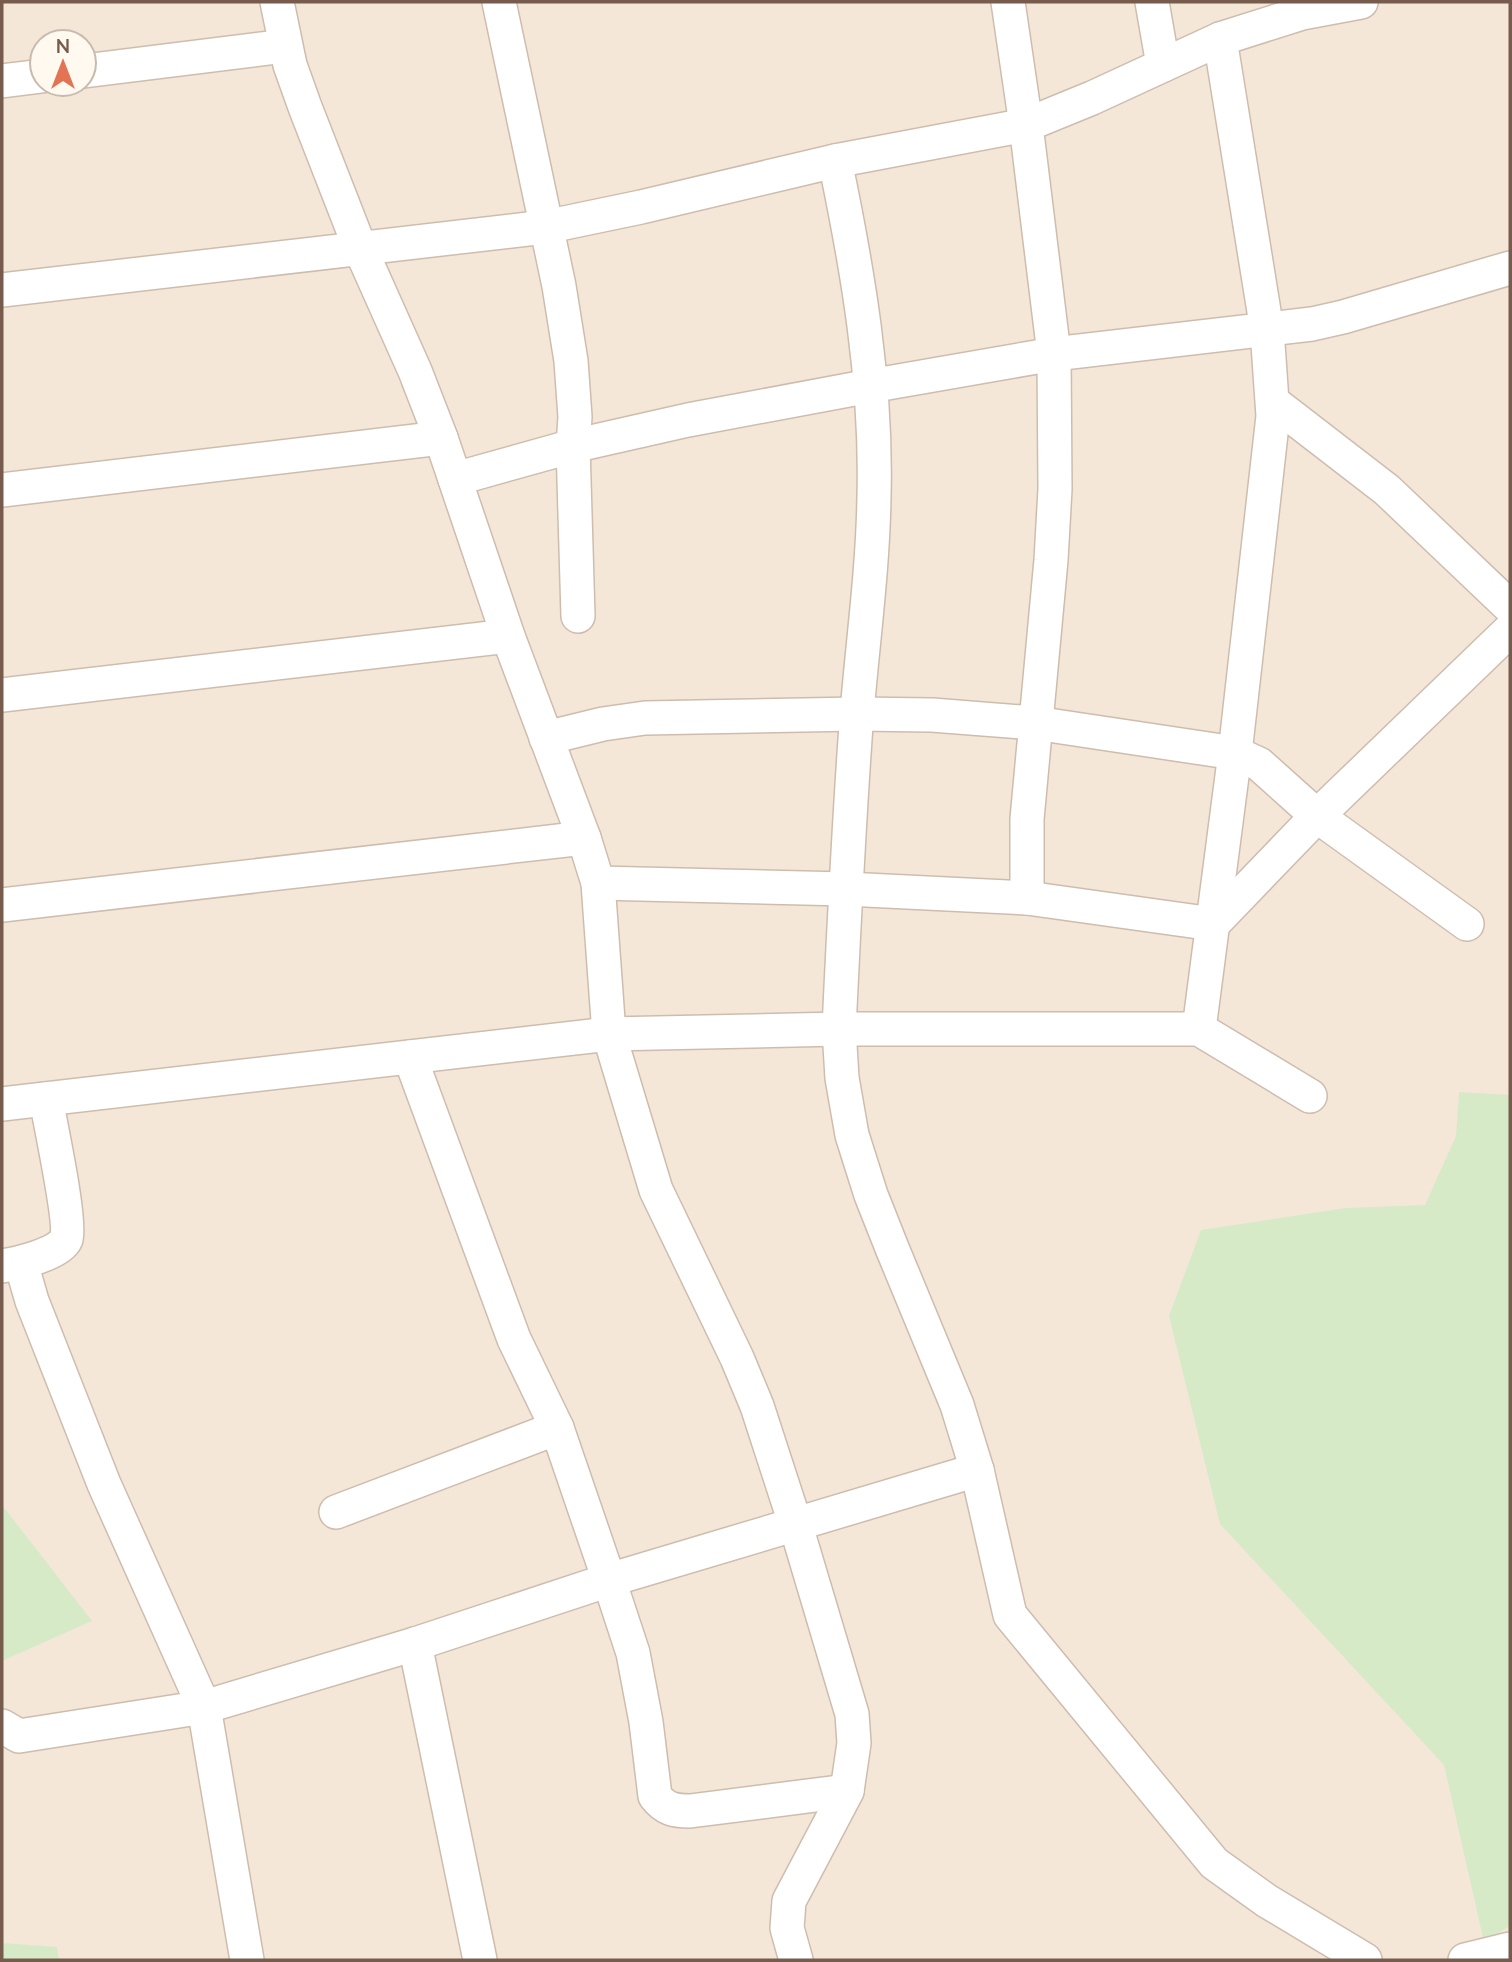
<svg xmlns="http://www.w3.org/2000/svg" width="1512" height="1962" font-family="Mulish,sans-serif">
  <style>
    .residential { fill: #f4e7d8; fill-rule: evenodd }
    .green { fill: #d6eac8 }
    .lines { fill: none; stroke-linecap: round; stroke-linejoin: round }
    .minor-casing { stroke: #cebdaf; stroke-width: 36 }
    .minor { stroke: #fff; stroke-width: 33 }
  </style>
  <rect width="100%" height="100%" fill="#fcf5ea"/>
  <path class="residential" d="M2,2H1510V1960H2ZM42,42H84V84H42Z"/>
  <g class="green">
    <polygon points="1459,1092 1510,1095 1510,1926 1484,1942 1444,1765 1220,1524 1169,1316 1201,1230 1345,1208 1425,1205 1456,1136"/>
    <polygon points="2,1505 92,1621 2,1661"/>
    <polygon points="2,1943 57,1947 59,1960 2,1960"/>
  </g>
  <g class="lines">
    <g class="minor-casing">
      <g id="minor">
        <polyline points="277,2 290,65 305,107 360,248 415,371 441,438 508,636 584,838 598,883 609,1034 656,1190 737,1358 757,1406 796,1526 852,1714 854,1743 847,1791 789,1901 787,1928 796,1960"/>
        <polyline points="499,2 559,286 571,361 575,417 573,446 578,616"/>
        <polyline points="1008,2 1026,125 1054,354 1055,489 1051,560 1027,819 1027,898"/>
        <polyline points="1152,2 1163,65"/>
        <polyline points="84,71 285,46"/>
        <polyline points="2,81 42,76"/>
        <path d="M835,161C858,271 877,383 874,496C873,568 863,640 857,712C849,817 844,923 839,1029L842,1078L852,1135L871,1195L892,1248L957,1405L977,1470L1010,1615L1214,1863L1267,1901L1365,1960"/>
        <polyline points="2,290 545,227 641,207 835,161 1026,125 1092,98 1220,39 1302,13 1361,2"/>
        <polyline points="1273,402 1387,490 1510,607"/>
        <polyline points="455,479 573,446 688,420 870,386 1054,354 1312,324 1343,317 1510,268"/>
        <polyline points="2,490 441,438"/>
        <polyline points="2,695 508,636"/>
        <polyline points="546,738 603,724 645,718 857,714 932,715 1035,723 1235,753 1259,764 1317,816 1467,924"/>
        <polyline points="598,883 846,889 1027,898 1213,924 1317,816 1510,630"/>
        <polyline points="2,905 584,838"/>
        <polyline points="1199,1029 1235,753 1273,416 1267,330 1220,39"/>
        <path d="M410,1057L514,1339L557,1428L609,1580L633,1653L646,1722L655,1796C665,1809 674,1811 690,1811L847,1791"/>
        <polyline points="2,1104 609,1034 839,1029 1199,1029 1310,1096"/>
        <polyline points="21,1263 32,1301 104,1484 204,1707 247,1960"/>
        <path d="M2,1266C16,1264 60,1254 66,1239C72,1224 50,1122 46,1099"/>
        <polyline points="336,1512 557,1428"/>
        <polyline points="415,1644 480,1960"/>
        <polyline points="2,1726 19,1736 204,1707 415,1644 609,1580 977,1470"/>
        <polyline points="1465,1960 1510,1949"/>
      </g>
    </g>
    <use href="#minor" class="minor"/>
  </g>
  <rect width="1512" height="1962" fill="none" stroke="#775c4d" stroke-width="7"/>
  <g transform="translate(63 63)"><circle r="33" fill="#fff9f0" stroke="#c9baaf" stroke-width="2"/>
  <path d="M0-5L12 26L0 18L-12 26Z" fill="#e27353"/>
  <text y="-10" font-size="19" font-weight="bold" text-anchor="middle" fill="#775c4d">N</text>
  </g>
</svg>
